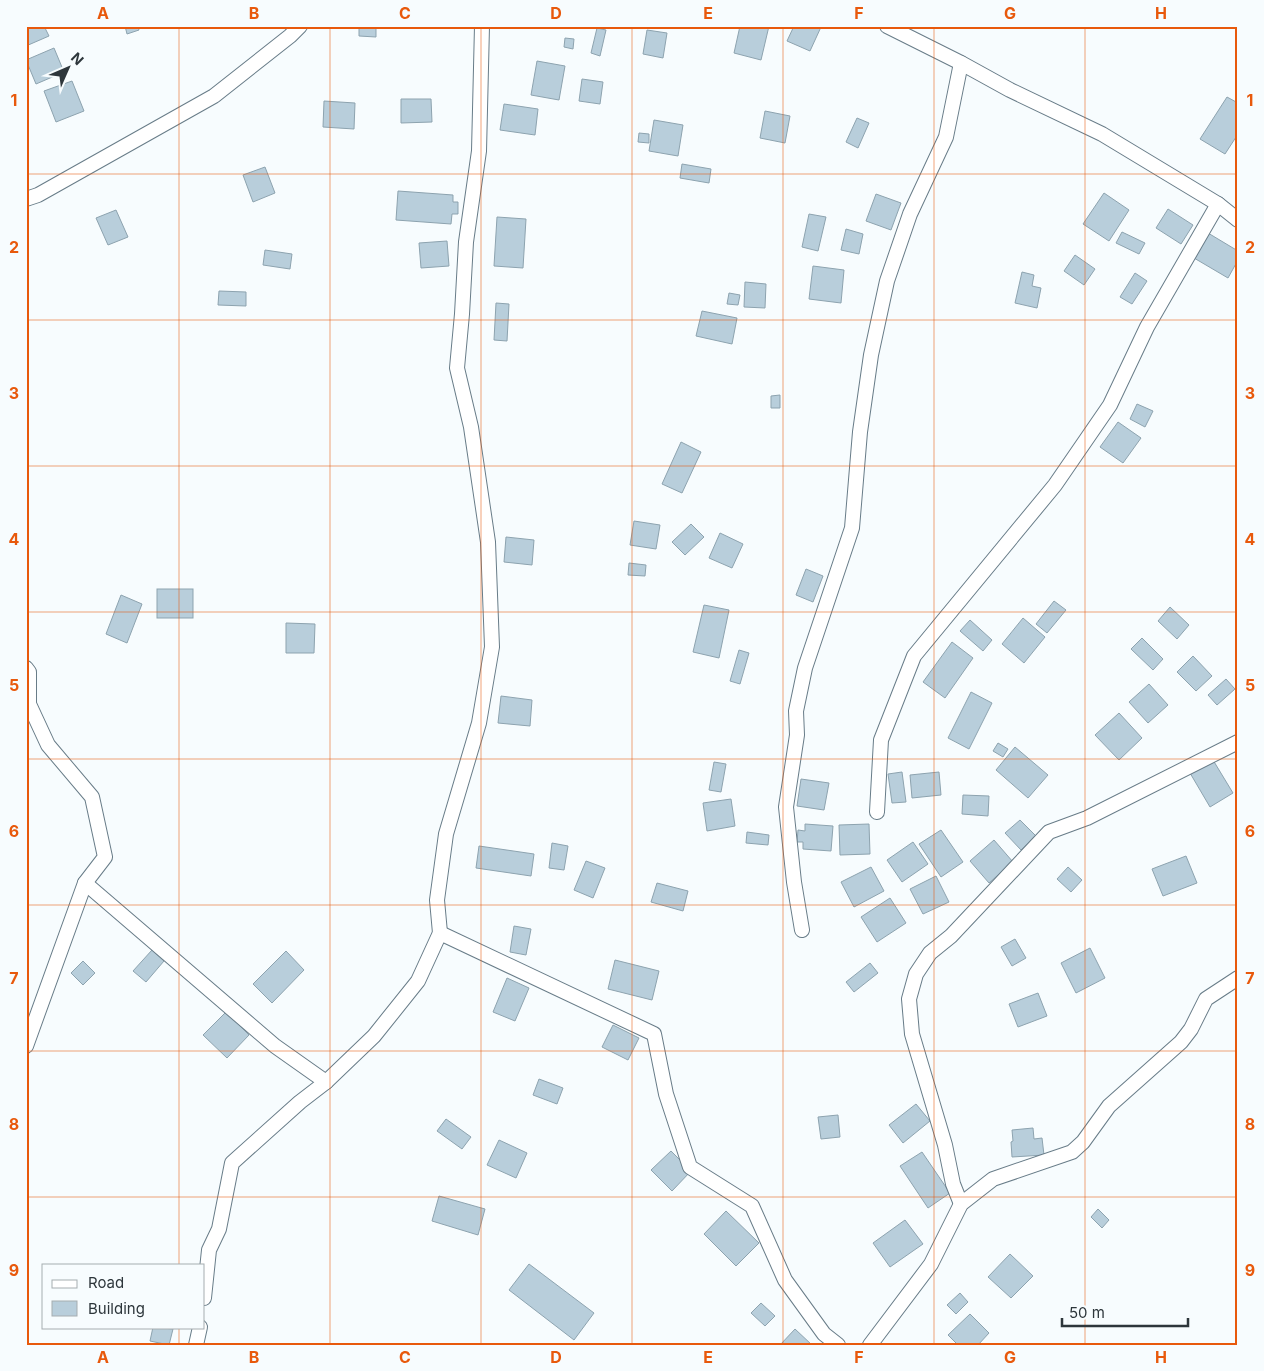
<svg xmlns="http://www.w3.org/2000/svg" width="1264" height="1371" font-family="Inter,sans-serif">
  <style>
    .building { fill: #b8cedb; stroke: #8da3af }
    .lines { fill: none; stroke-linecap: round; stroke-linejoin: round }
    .minor-casing { stroke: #687c88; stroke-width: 16 }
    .minor { stroke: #fff; stroke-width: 14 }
    .grid { fill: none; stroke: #e8590c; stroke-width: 1; stroke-opacity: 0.55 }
    .neatline { fill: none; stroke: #e8590c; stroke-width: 2 }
    .grid-label { font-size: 16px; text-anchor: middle; font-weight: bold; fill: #e8590c }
  </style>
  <rect width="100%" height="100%" fill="#f7fcfe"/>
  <g class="building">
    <polygon points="26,26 44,26 49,36 26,46"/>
    <polygon points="125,26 138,26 139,30 127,34"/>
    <polygon points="359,26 376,26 376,37 359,36"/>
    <polygon points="740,26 769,26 761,60 734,53"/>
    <polygon points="794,26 821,27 810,51 787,41"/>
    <polygon points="597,28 606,30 600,56 591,53"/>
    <polygon points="647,30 667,33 663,58 643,54"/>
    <polygon points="565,38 574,39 573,49 564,47"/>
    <polygon points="54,48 64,72 36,84 26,60"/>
    <polygon points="537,61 565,66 559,100 531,95"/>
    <polygon points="582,79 603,82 600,104 579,101"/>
    <polygon points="72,81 84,111 56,122 44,91"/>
    <polygon points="1227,97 1238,103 1238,134 1225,154 1200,139"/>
    <polygon points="401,99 431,99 432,122 401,123"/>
    <polygon points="324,101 355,103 354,129 323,127"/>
    <polygon points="504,104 538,109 535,135 500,130"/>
    <polygon points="765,111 790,116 785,143 760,138"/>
    <polygon points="857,118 869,123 858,148 846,142"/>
    <polygon points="654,120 683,125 678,156 649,151"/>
    <polygon points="639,133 649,134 649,143 638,142"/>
    <polygon points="682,164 711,169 709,183 680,178"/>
    <polygon points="265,167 275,193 253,202 243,175"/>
    <polygon points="398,191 453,195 453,202 458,202 458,214 452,214 451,224 396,220"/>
    <polygon points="1104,193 1129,210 1109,241 1083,224"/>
    <polygon points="876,194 901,203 891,230 866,221"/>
    <polygon points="1168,209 1193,225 1181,244 1156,228"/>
    <polygon points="116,210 128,237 108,245 96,218"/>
    <polygon points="809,214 826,217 818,251 802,247"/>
    <polygon points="497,217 526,219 523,268 494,266"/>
    <polygon points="846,229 863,234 859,254 841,250"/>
    <polygon points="1122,232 1145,243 1139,254 1116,243"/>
    <polygon points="1208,233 1238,251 1238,260 1228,278 1194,258"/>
    <polygon points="447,241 449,266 421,268 419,243"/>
    <polygon points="265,250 292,254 290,269 263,265"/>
    <polygon points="1075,255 1095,269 1084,285 1064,271"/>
    <polygon points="813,266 844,270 841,303 809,299"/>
    <polygon points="1022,272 1034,275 1032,286 1041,288 1037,308 1015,303"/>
    <polygon points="1135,273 1147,281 1132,304 1120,297"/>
    <polygon points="745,282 766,284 765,308 744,307"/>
    <polygon points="219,291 246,292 246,306 218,305"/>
    <polygon points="729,293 740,295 738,305 727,304"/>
    <polygon points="496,303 509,304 507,341 494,340"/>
    <polygon points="702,311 737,318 732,344 696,336"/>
    <polygon points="780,395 780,408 771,408 771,396"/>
    <polygon points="1137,404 1153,411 1145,427 1130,419"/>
    <polygon points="1118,422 1141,438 1123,463 1100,447"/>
    <polygon points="681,442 701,452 682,493 662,484"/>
    <polygon points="634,521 660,525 656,549 630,545"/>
    <polygon points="691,524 704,537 685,555 672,542"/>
    <polygon points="720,533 743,544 732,568 709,558"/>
    <polygon points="506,537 534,540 532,565 504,562"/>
    <polygon points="629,563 646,565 645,576 628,575"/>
    <polygon points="806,569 823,576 813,602 796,595"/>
    <rect x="157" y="589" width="36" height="29"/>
    <polygon points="121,595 142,604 127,643 106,634"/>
    <polygon points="1054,601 1066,610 1047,633 1036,624"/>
    <polygon points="704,605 729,610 719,658 693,652"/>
    <polygon points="1170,607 1189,625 1177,639 1158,621"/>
    <polygon points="1023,618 1045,637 1024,663 1002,644"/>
    <polygon points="970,620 992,640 983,651 960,631"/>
    <polygon points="286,623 315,624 314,653 286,653"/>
    <polygon points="1142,638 1163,659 1153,670 1131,649"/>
    <polygon points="952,642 973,658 945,698 923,682"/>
    <polygon points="739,650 749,653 740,684 730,681"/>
    <polygon points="1193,656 1212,676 1196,691 1177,672"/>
    <polygon points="1226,679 1235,689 1217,705 1208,695"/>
    <polygon points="1149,684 1168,705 1148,723 1129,702"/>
    <polygon points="971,692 992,703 969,749 948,738"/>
    <polygon points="501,696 532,700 530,726 498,723"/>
    <polygon points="1119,713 1142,738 1119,760 1095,735"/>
    <polygon points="998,743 1008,749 1003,757 993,751"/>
    <polygon points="1015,747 1048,775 1028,798 996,770"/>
    <polygon points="1213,760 1233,793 1210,807 1190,773"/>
    <polygon points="714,762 726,764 721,792 709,790"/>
    <polygon points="902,772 906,802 892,803 888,774"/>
    <polygon points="939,772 941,795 912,798 910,775"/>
    <polygon points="801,779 829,783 824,810 797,806"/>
    <polygon points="963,795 989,796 988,816 962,814"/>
    <polygon points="731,799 735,826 707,831 703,803"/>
    <polygon points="1020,820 1036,836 1021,850 1005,833"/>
    <polygon points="805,824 833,826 831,851 803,849 803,842 797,842 798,830 805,831"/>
    <polygon points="869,824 870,854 840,855 839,825"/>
    <polygon points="941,830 963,862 941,877 919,844"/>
    <polygon points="747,832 769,835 768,845 746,843"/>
    <polygon points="994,840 1013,862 989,883 970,861"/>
    <polygon points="913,842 928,864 902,882 887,860"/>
    <polygon points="552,843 568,846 564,870 549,868"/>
    <polygon points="479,846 534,854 531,876 476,868"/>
    <polygon points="1186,856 1197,883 1163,896 1152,869"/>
    <polygon points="586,861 605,868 593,898 574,890"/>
    <polygon points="871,867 884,891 854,907 841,882"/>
    <polygon points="1068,867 1082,880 1071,892 1057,879"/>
    <polygon points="936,876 949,902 923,914 910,889"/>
    <polygon points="657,883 688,891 683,911 651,902"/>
    <polygon points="890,898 906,923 877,942 861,917"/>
    <polygon points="514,926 531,929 526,955 510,952"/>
    <polygon points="1015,939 1026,958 1012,966 1001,947"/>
    <polygon points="1090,948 1105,978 1076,993 1061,963"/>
    <polygon points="152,950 164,961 146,982 133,971"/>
    <polygon points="286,951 304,970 272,1003 253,984"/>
    <polygon points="615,960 659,971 652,1000 608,989"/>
    <polygon points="83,961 95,973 83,985 71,973"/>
    <polygon points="870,963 878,973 854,992 846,982"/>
    <polygon points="507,978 529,988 515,1021 493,1012"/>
    <polygon points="1038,993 1047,1016 1018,1027 1009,1004"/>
    <polygon points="226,1012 249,1035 227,1058 203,1035"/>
    <polygon points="613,1025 639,1038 628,1060 602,1047"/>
    <polygon points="539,1079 563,1088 557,1104 533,1095"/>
    <polygon points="916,1104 930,1121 903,1143 889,1125"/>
    <polygon points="838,1115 840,1137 821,1139 818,1117"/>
    <polygon points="446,1119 471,1137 462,1149 437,1131"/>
    <polygon points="1033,1128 1034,1139 1042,1138 1044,1155 1012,1157 1011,1142 1013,1141 1012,1130"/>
    <polygon points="499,1140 527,1153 516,1178 487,1165"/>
    <polygon points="671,1151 691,1171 672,1191 651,1170"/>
    <polygon points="922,1152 950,1193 928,1208 900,1166"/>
    <polygon points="439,1196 485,1209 478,1235 432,1221"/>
    <polygon points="1098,1209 1109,1220 1102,1228 1091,1217"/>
    <polygon points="726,1211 759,1243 736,1266 704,1234"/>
    <polygon points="905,1220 923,1244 890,1267 873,1243"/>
    <polygon points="1010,1254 1033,1276 1011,1298 988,1277"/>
    <polygon points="529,1264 594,1313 574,1340 509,1290"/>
    <polygon points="960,1293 968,1302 956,1314 947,1305"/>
    <polygon points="761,1303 775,1316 765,1326 751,1313"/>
    <polygon points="970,1314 989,1333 978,1345 958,1345 948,1335"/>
    <polygon points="153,1327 173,1329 169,1345 150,1341"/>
    <polygon points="795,1329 812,1345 780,1345"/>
  </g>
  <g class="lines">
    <g class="minor-casing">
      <g id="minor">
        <polyline points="887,26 961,63 1010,90 1102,134 1218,204 1238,220"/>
        <polyline points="26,199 38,195 214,96 290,36 300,26"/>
        <polyline points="26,668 29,672 29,704 48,745 92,797 105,857 85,883 26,1046"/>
        <polyline points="877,812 881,740 914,656 1055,485 1110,405 1147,327 1218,204"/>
        <polyline points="85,883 275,1046 326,1082 374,1036 418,981 440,933 654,1034 666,1094 690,1167 752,1206 785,1280 824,1334 838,1345"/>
        <polyline points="802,930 794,882 786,807 797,735 796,711 805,668 852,528 860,432 871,355 887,281 910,214 946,137 961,63"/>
        <polyline points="440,933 437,900 446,834 479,723 492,647 488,542 471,427 457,368 462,314 466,242 479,151 482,26"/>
        <polyline points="961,1204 953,1184 945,1145 912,1034 909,999 916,974 930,953 951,936 1049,832 1087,818 1238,742"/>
        <polyline points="204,1298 209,1250 219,1229 232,1163 300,1102 326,1082"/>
        <polyline points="196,1345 200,1327"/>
        <polyline points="870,1345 931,1264 961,1204 993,1179 1072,1152 1083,1142 1109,1106 1181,1042 1191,1029 1206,999 1238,978"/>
      </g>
    </g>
    <use href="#minor" class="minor"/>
  </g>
  <path class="grid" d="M179,26V1265M330,26V1345M481,26V1345M632,26V1345M783,26V1345M934,26V1345M1085,26V1345M26,174H1238M26,320H1238M26,466H1238M26,612H1238M26,759H1238M26,905H1238M26,1051H1238M26,1197H1238M179,1327V1345"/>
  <rect width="1264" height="1371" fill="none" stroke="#f7fcfe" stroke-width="55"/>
  <rect x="42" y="1264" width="162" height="65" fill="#f7fcfe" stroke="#a6adb0"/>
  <rect x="52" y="1280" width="25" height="8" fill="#ffffff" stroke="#a6adb0"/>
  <text x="88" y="1288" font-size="15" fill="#2d363b">Road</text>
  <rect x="52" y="1301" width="25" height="15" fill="#b8cedb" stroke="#a6adb0"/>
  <text x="88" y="1314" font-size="15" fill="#2d363b">Building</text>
  <g transform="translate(68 68) rotate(45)" stroke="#f7fcfe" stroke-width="4" paint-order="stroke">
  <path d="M0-4L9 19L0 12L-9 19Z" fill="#2d363b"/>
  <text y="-8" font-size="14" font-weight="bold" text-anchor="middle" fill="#2d363b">N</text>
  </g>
  <path d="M1062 1318v8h126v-8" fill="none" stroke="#2d363b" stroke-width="2.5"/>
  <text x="1069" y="1318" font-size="15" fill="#2d363b" stroke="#f7fcfe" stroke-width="4" paint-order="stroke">50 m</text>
  <rect x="28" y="28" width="1208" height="1316" class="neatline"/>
  <g class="grid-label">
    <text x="103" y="19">A</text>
    <text x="254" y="19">B</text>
    <text x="405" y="19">C</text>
    <text x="556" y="19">D</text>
    <text x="708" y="19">E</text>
    <text x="859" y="19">F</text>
    <text x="1010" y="19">G</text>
    <text x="1161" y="19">H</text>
    <text x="14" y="106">1</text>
    <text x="1250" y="106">1</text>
    <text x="14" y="253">2</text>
    <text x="1250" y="253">2</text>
    <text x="14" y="399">3</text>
    <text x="1250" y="399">3</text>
    <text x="14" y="545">4</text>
    <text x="1250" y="545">4</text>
    <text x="14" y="691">5</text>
    <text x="1250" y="691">5</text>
    <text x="14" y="837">6</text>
    <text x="1250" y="837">6</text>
    <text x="14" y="984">7</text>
    <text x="1250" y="984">7</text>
    <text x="14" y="1130">8</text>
    <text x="1250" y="1130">8</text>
    <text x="14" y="1276">9</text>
    <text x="1250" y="1276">9</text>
    <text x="103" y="1363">A</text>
    <text x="254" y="1363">B</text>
    <text x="405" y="1363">C</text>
    <text x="556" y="1363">D</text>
    <text x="708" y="1363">E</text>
    <text x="859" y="1363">F</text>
    <text x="1010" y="1363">G</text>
    <text x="1161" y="1363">H</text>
  </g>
</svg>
